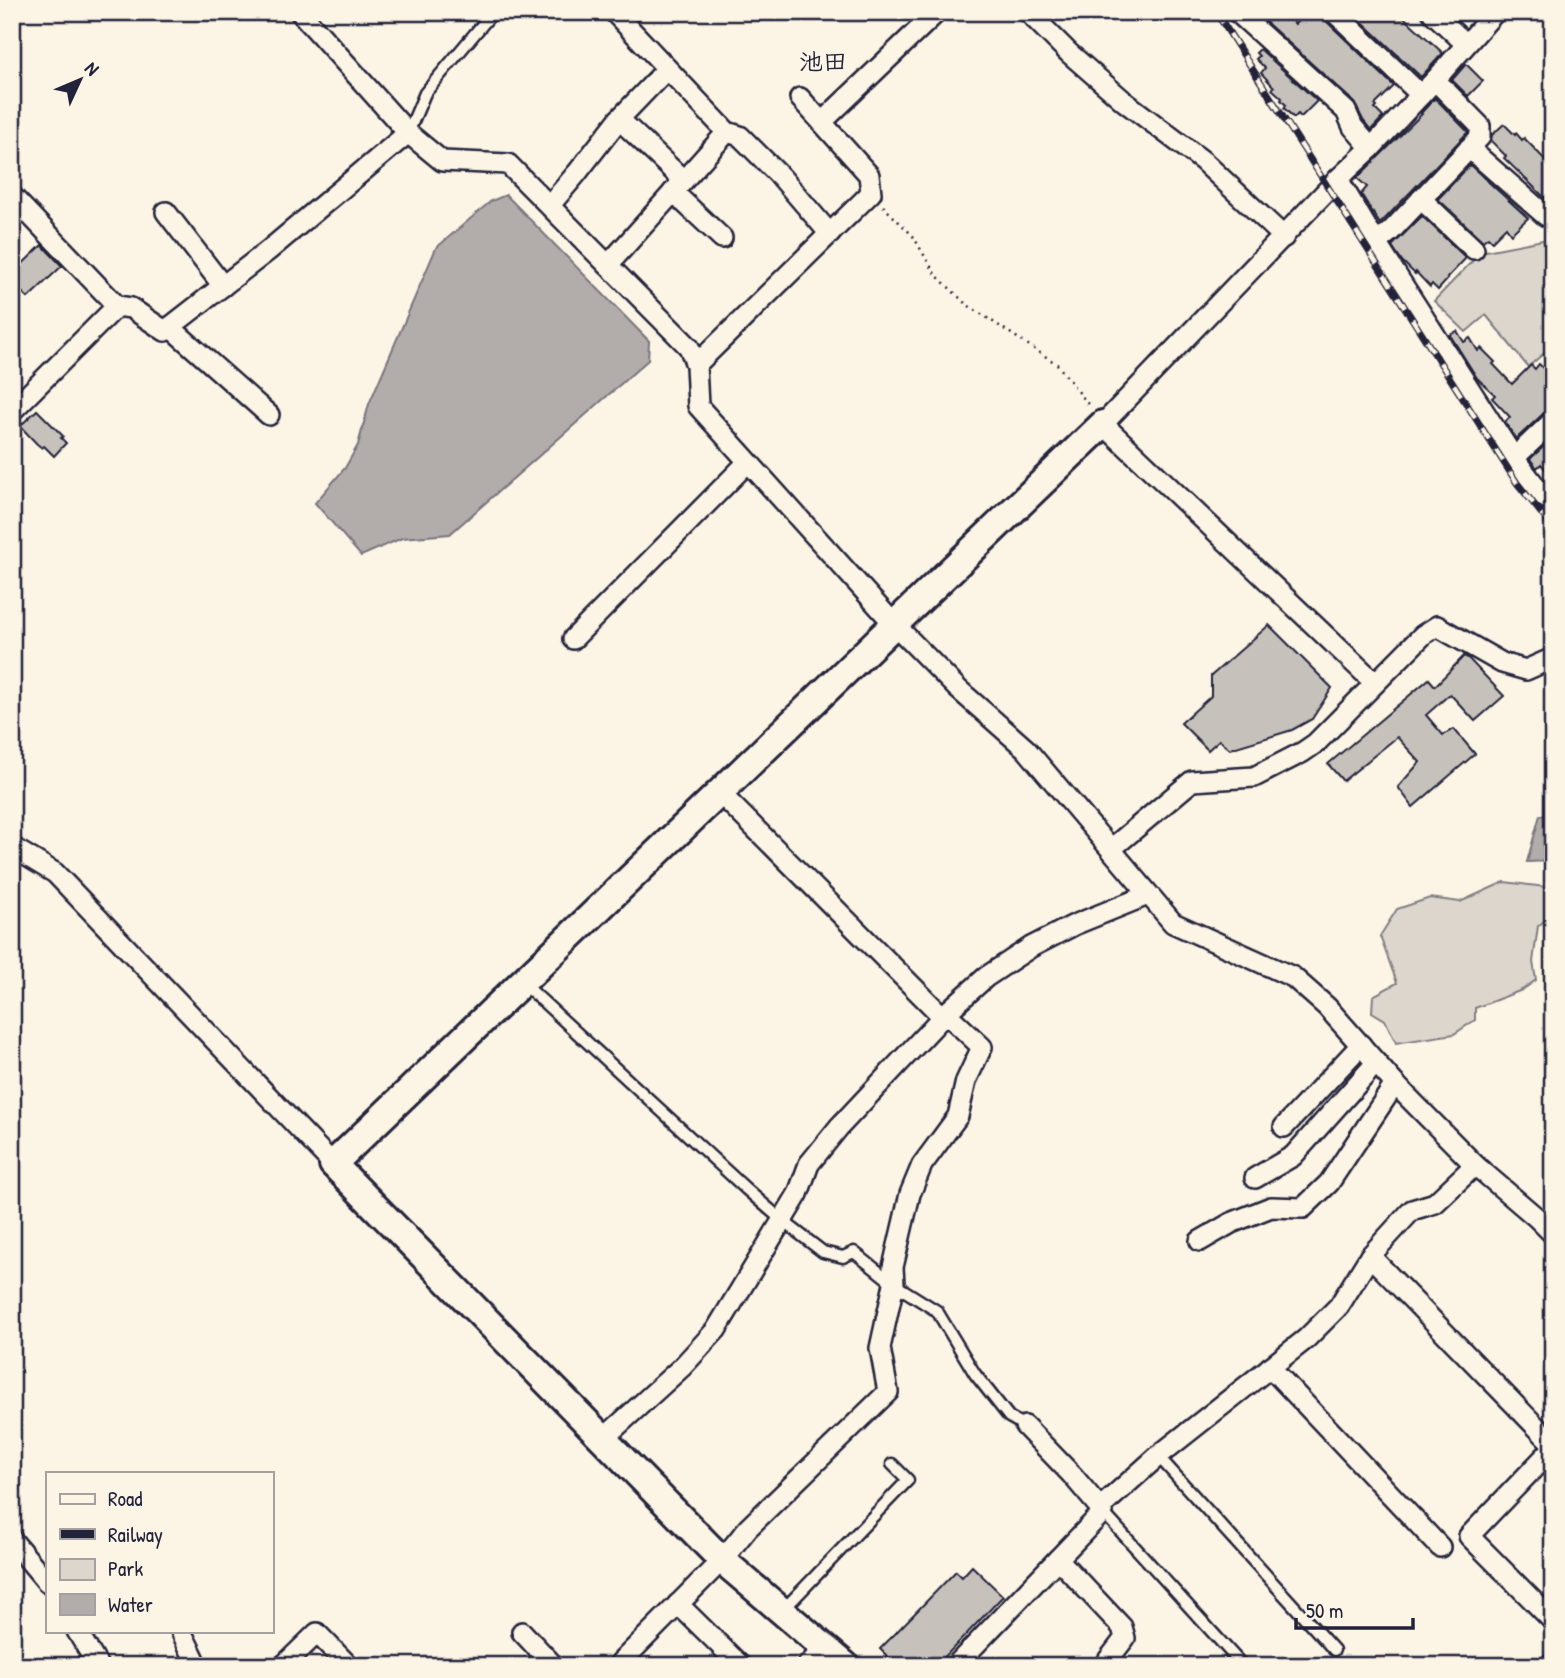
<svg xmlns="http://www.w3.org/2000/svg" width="1565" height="1678" font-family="'Patrick Hand','Klee One',sans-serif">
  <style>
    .green { fill: #dcd6cc; stroke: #7f7c84; stroke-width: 2 }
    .water { fill: #b2adab; stroke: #78757e; stroke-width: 2 }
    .building { fill: #c6c1bb; stroke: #22223b; stroke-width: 2 }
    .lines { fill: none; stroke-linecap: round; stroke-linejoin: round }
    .lane-casing { stroke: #22223b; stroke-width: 15 }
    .street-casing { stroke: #22223b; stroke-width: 24 }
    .secondary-casing { stroke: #22223b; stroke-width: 32 }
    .path { stroke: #22223b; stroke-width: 2.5; stroke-dasharray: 2 5; stroke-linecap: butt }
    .lane { stroke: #fcf5e5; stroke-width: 10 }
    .street { stroke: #fcf5e5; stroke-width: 19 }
    .secondary { stroke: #fcf5e5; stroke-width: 26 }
    .rail-casing { stroke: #22223b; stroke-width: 7 }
    .rail { stroke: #fcf5e5; stroke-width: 4.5; stroke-dasharray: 13; stroke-linecap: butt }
    .labels { text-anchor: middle; stroke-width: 5; stroke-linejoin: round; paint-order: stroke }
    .neighbourhood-label { font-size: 24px; font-weight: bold; fill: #22223b; stroke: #fcf5e5 }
  </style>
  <rect width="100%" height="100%" fill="#fcf5e5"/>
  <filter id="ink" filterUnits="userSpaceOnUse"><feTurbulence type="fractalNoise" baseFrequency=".0143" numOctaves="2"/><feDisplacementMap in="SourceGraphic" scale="14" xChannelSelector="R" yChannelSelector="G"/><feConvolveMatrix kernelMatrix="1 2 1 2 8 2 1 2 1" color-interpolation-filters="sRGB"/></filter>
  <g filter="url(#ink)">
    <g class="green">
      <polygon points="1553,238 1553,362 1543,354 1528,367 1486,315 1466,332 1434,301 1481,252"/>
      <polygon points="1504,882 1546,887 1553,883 1553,914 1538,926 1533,962 1536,980 1522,990 1475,1008 1475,1020 1454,1034 1396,1043 1385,1020 1372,1012 1373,996 1397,983 1380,936 1397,909 1430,898 1460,902"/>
    </g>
    <g class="water">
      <polygon points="506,195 649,341 648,360 450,534 402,538 361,556 315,503 345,468 358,445 369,404 436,248 491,201"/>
      <polygon points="1540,815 1553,817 1553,861 1527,862"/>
    </g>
    <g class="building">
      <polygon points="1261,12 1284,12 1295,24 1307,12 1322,12 1326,21 1394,86 1375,105 1377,107 1375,109 1383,117 1371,130 1363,120 1354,102 1258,15"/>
      <polygon points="1352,12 1373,12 1378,18 1383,12 1398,12 1443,53 1421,77"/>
      <polygon points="1260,49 1317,101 1301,117 1298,114 1294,118 1284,108 1286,105 1281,100 1282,98 1272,89 1274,87 1261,73 1265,68 1256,59 1259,56 1256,53"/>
      <polygon points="1466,64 1483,81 1468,96 1452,80"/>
      <polygon points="1435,98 1468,132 1380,224 1361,194 1367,187 1357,178 1422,114 1421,113"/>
      <polygon points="1504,124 1515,135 1516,133 1522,140 1524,138 1553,168 1553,194 1547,200 1504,158 1506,156 1491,141 1492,135"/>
      <polygon points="1470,165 1528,218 1511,234 1506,227 1492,241 1488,237 1483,241 1438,199"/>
      <polygon points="1422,216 1466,258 1447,278 1448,279 1438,290 1432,284 1430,287 1416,272 1415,274 1402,261 1392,246"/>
      <polygon points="42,245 62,266 28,298 12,282 12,274"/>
      <polygon points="1457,331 1464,342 1470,338 1478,351 1481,348 1495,362 1493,364 1512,384 1531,365 1535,369 1539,364 1553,378 1553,398 1547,404 1551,409 1545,412 1516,439 1505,422 1510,417 1492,398 1495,395 1477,378 1450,335"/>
      <polygon points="37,410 63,436 61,438 66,443 54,456 44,446 42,448 37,444 20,426"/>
      <polygon points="1553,438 1553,464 1546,470 1541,464 1537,468 1530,459"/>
      <polygon points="1269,625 1332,688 1312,719 1292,730 1230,749 1219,740 1208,750 1181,723 1211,696 1211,676"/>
      <polygon points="1464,656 1468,658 1504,696 1475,721 1450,694 1426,715 1443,735 1454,729 1475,754 1413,807 1398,787 1420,762 1397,737 1343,781 1328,764 1429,679 1435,686"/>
      <polygon points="972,1566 1003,1596 936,1666 897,1666 880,1649 956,1571 962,1577"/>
    </g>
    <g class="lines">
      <g class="lane-casing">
        <g id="lane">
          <polyline points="408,133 425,93 493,12"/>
          <polyline points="523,983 746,1189 783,1221 823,1252 843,1257 854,1252 894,1284 937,1311 975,1374 1009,1417 1025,1426"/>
          <polyline points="1158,1456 1334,1650"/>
          <polyline points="1102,1511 1243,1666"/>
          <polyline points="782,1611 908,1480 892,1464"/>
        </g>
      </g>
      <g class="street-casing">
        <g id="street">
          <polyline points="300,12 408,133 442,161 508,164 689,347 696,365 698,406 895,625 958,689 1026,749 1173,923 1293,977 1327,1007 1395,1084 1475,1165 1537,1218 1553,1234"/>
          <polyline points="614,12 727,132 740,136 782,178 830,234"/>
          <polyline points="1028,12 1069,53 1125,102 1203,161 1284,237"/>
          <polyline points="1237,12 1346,111 1353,127 1371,148"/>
          <polyline points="1334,12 1421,95"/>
          <polyline points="1432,12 1466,44"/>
          <polyline points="619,119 683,180"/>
          <polyline points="822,122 937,12"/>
          <polyline points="1469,148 1546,216 1553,213"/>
          <polyline points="1338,179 1376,243 1514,458 1544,497 1553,502"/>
          <polyline points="673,192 722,238"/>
          <polyline points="12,196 117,306 131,308 165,331 269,250 408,133"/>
          <polyline points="1421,199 1474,249"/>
          <polyline points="550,205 577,173 619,119 667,69"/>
          <polyline points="166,212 223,286"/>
          <polyline points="1376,243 1391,231 1480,137 1480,126 1435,80"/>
          <polyline points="608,265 727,132"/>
          <polyline points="170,327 269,415"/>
          <polyline points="696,365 871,193 869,175 800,98"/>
          <polyline points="12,411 117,306"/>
          <polyline points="1514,458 1553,421"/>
          <polyline points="573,639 748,462"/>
          <polyline points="1375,683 1103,424 1338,179 1371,148 1435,80 1495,12"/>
          <polyline points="720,793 942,1016"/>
          <polyline points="12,847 55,873 333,1164"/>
          <polyline points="1111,849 1192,781 1254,777 1303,752 1316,743 1423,635 1437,626 1502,663 1526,670 1553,658"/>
          <polyline points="1284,1127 1361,1045"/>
          <polyline points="1255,1178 1293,1156 1376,1063"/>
          <polyline points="1200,1241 1231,1223 1271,1207 1303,1208 1329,1183 1395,1084"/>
          <polyline points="1370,1256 1553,1444"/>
          <polyline points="1270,1367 1440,1547"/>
          <polyline points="1025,1426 1072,1475 1100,1508 1158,1456 1306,1339 1339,1306 1370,1256 1412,1210 1435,1203 1475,1165"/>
          <polyline points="603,1439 682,1367 716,1330 798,1194 809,1164 839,1127 946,1013 986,977 1031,947 1074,925 1148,895"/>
          <polyline points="1553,1448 1469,1536 1553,1621"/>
          <polyline points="12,1540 47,1582"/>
          <polyline points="1058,1559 1122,1627 1125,1638 1108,1660 1114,1666"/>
          <polyline points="678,1604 741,1666"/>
          <polyline points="77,1631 98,1666"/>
          <polyline points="181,1631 198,1666"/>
          <polyline points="522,1632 554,1666"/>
          <polyline points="283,1666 317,1633 349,1666"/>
          <polyline points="619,1666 620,1663 722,1560 748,1528 888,1392 880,1348 894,1284 893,1267 910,1194 922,1165 958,1116 966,1081 982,1047 946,1013"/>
          <polyline points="807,1666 825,1648"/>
          <polyline points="955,1666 1103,1512"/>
          <polyline points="1549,1666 1553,1662"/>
        </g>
      </g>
      <g class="secondary-casing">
        <polyline id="secondary" points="846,1666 722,1560 333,1164 1103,424"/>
      </g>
      <polyline class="path" points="883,206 913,236 935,274 966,304 1057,364 1091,408"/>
      <use href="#lane" class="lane"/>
      <use href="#street" class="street"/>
      <use href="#secondary" class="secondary"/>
      <g class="rail-casing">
        <polyline id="rail" points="1216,12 1517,483 1553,528"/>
      </g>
      <use href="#rail" class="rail"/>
    </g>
  </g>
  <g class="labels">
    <g class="neighbourhood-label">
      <text x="823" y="70">池田</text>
    </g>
  </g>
  <rect width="1565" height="1678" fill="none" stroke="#fcf5e5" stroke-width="42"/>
  <rect x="21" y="21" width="1523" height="1636" fill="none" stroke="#22223b" stroke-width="2.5" filter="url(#ink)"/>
  <rect x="46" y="1472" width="228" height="161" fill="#fcf5e5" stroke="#a5a1a1" stroke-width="2"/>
  <rect x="60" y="1494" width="35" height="10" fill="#fcf5e5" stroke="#a5a1a1" stroke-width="2"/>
  <text x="108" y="1506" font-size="21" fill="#22223b">Road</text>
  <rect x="60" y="1529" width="35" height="10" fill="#22223b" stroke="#a5a1a1" stroke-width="2"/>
  <text x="108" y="1542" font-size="21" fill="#22223b">Railway</text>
  <rect x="60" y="1559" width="35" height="21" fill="#dcd6cc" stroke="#a5a1a1" stroke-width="2"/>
  <text x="108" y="1576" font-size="21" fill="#22223b">Park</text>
  <rect x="60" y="1594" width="35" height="21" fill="#b2adab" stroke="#a5a1a1" stroke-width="2"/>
  <text x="108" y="1612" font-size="21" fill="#22223b">Water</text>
  <g transform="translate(80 80) rotate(46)" stroke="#fcf5e5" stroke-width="5" paint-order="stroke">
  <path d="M0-5L12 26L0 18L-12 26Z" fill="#22223b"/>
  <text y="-10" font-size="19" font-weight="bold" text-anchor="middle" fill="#22223b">N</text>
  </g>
  <path d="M1296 1618v10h117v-10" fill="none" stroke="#22223b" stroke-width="3.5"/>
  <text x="1306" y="1618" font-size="21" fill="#22223b" stroke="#fcf5e5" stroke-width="5" paint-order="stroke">50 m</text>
</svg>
